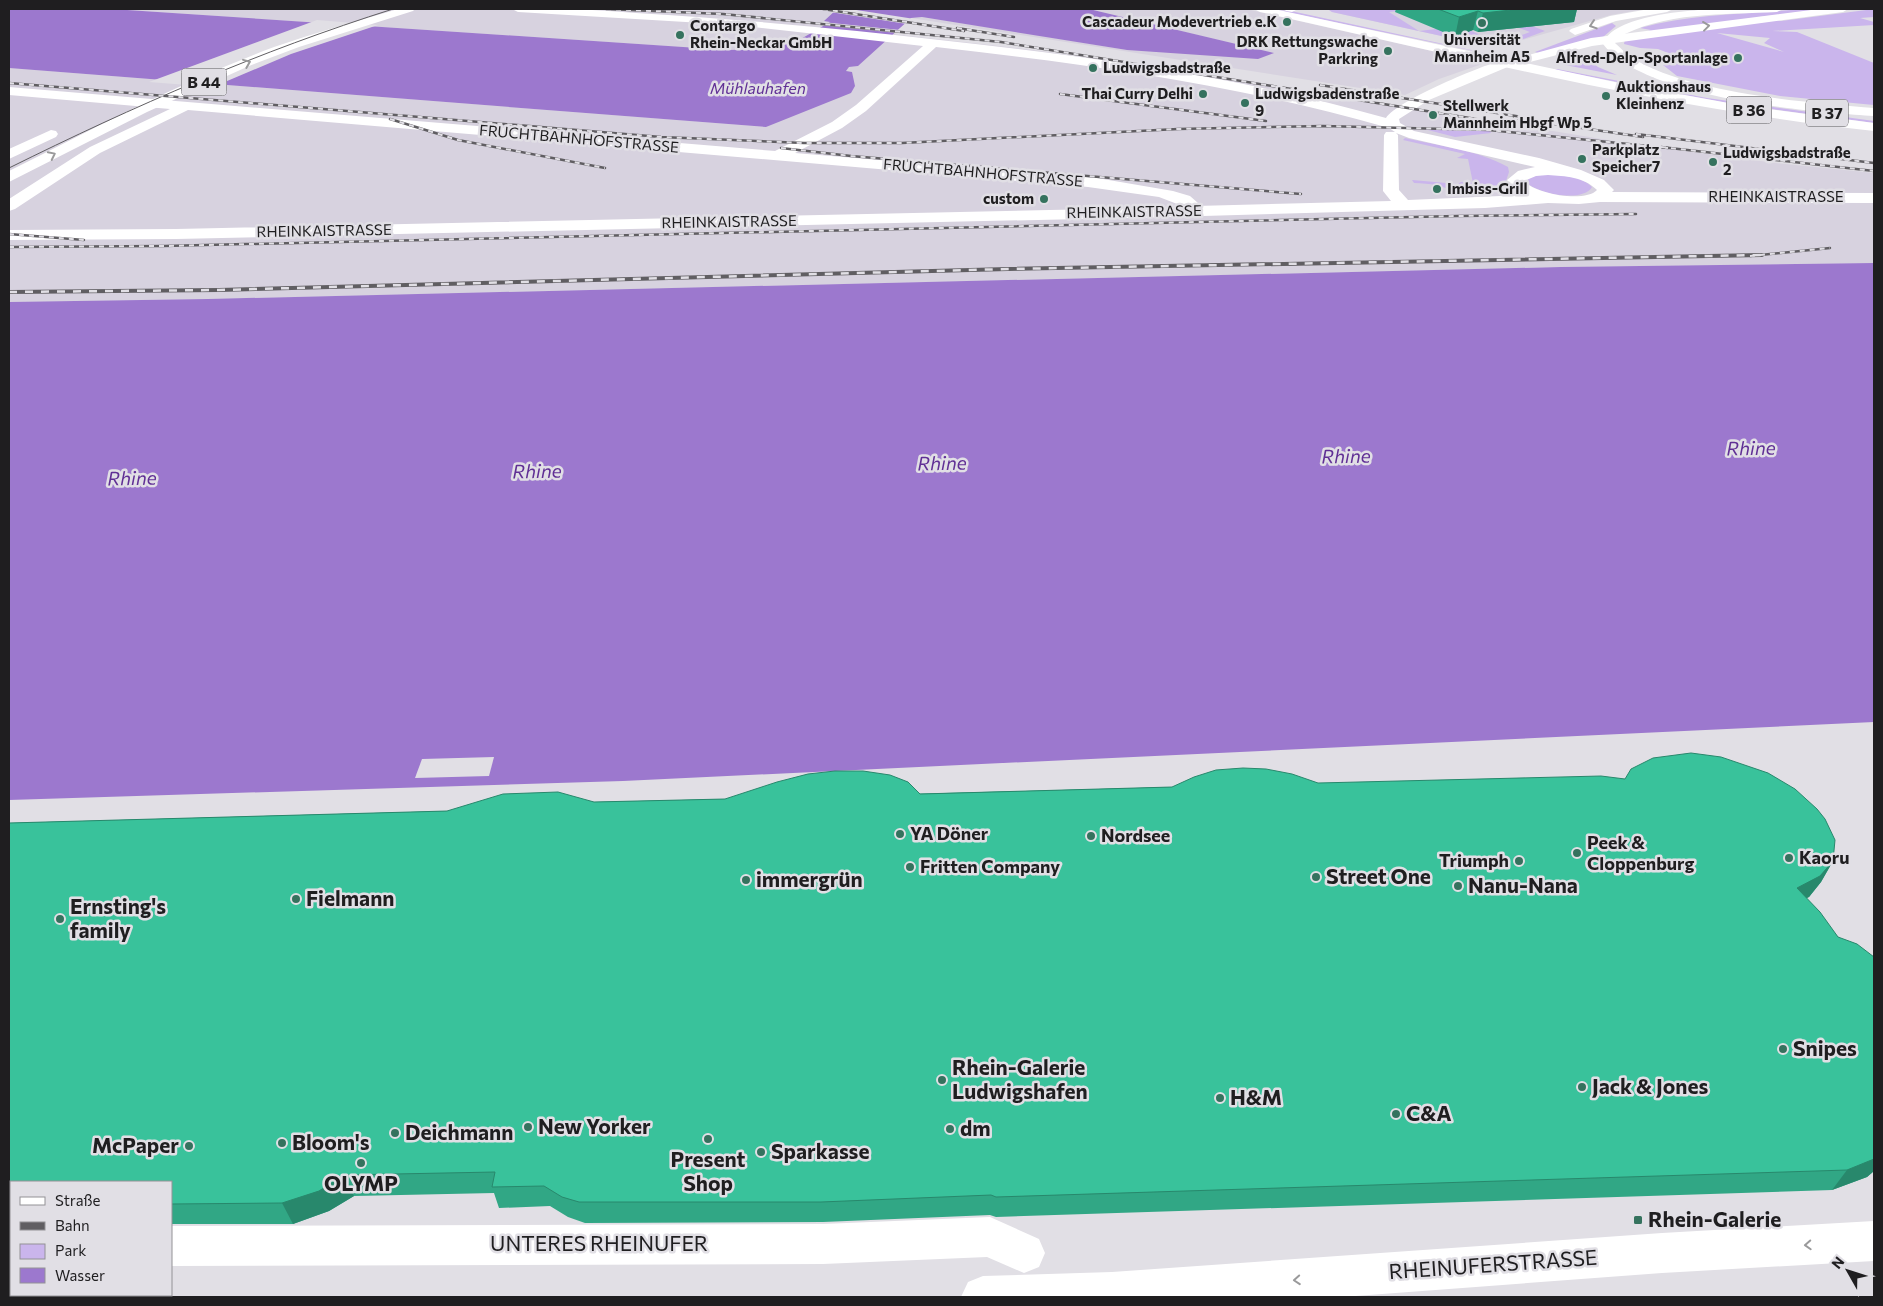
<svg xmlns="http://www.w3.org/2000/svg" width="1883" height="1306" font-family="Commissioner,sans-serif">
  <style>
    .built { fill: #d7d2df }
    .green { fill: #cab5ec; fill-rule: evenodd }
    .water { fill: #9c78ce }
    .pier { fill: #e1dfe5 }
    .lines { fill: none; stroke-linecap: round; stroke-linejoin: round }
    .minor { fill: #fff; fill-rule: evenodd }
    .secondary { fill: #fff; fill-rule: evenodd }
    .primary { fill: #fff; fill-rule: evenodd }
    .trunk { fill: #fff; fill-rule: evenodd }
    .tram { stroke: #605e62; stroke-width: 1 }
    .rail-far1-casing { stroke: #605e62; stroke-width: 2.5 }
    .rail-casing { stroke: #605e62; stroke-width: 4 }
    .rail-far1 { stroke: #e1dfe5; stroke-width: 2; stroke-dasharray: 5; stroke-linecap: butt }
    .rail { stroke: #e1dfe5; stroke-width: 2.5; stroke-dasharray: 8; stroke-linecap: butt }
    .wall { fill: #31a785 }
    .shaded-wall { fill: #28886c }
    .building { fill: #39c29b; stroke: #28886c }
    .oneway { stroke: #9a9a9b }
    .poi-dot { fill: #35725e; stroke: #e1dfe5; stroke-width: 2 }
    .labels { text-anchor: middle; stroke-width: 5; stroke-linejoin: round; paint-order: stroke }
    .far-poi-label { font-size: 15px; font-weight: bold; fill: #1f1e20; stroke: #e1dfe5; text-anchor: start }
    .far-street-label { font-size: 15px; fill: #1f1e20; stroke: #e1dfe5 }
    .shield { fill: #e1dfe5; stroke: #59585b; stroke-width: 1 }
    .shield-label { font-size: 16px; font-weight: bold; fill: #1f1e20 }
    .far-water-label { font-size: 16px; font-style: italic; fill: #602f95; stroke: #e1dfe5 }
    .poi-label { font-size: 18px; font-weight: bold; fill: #1f1e20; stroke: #e1dfe5; text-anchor: start }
    .water-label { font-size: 19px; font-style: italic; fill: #602f95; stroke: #e1dfe5 }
    .near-poi-label { font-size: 21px; font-weight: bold; fill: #1f1e20; stroke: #e1dfe5; text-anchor: start }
    .near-street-label { font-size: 21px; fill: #1f1e20; stroke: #e1dfe5 }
  </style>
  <rect width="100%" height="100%" fill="#e1dfe5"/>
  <g class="built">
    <polygon points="112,9 837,9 831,21 799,40 768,49 728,50"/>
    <polygon points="1089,9 1246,9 1485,63 1439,79 1405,95 911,18 922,17 1013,31 1127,50 1273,53"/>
    <polygon points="1330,9 1645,9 1611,15 1512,43 1495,44 1478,44 1332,12 1329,10"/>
    <polygon points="892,34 1033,50 1192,72 1632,144 1776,163 1874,173 1874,263 1561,267 208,299 9,302 9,68 766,127 852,72 845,72 849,67 858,66"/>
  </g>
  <g class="green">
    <polygon points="1330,9 1417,9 1389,12 1419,31 1461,26 1491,40 1511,39 1530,32 1516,27 1527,24 1545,31 1512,43 1478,44 1332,12 1329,10"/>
    <path d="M1803,9H1824L1759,17L1781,21L1874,9V17L1860,18L1874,22V25L1772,31L1797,32L1874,63V105L1780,96L1677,76L1663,65L1691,62L1658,49L1640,48L1624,44L1625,39L1651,30L1640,28C1692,14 1749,14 1803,9ZM1717,33L1770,38L1764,43L1784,52Z"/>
    <polygon points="1276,10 1291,11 1485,53 1484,53"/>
    <polygon points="1612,23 1616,26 1603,37 1538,53 1535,52"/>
    <polygon points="1571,62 1592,62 1598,67 1617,75 1565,65"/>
    <polygon points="1557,69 1707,98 1874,121 1874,123 1727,103 1555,70"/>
    <polygon points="1420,128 1490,131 1491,133 1455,137"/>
    <path d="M1405,138C1439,146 1478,150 1508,167L1509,172L1506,181L1508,185L1498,192L1457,195C1445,184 1430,184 1414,183L1412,180L1458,184L1461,182L1473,183L1468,159L1457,158L1465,154L1403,140Z"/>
    <path d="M1546,174C1562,176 1580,175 1592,187C1583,203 1537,194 1526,182C1530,175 1539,175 1546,174Z"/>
  </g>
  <g class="water">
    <polygon points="9,9 112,9 728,50 768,49 799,40 830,22 824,21 837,9 1089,9 1274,53 1258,59 1127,50 922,17 911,18 858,66 849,67 846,71 852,72 855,86 851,93 766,127 9,68"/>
    <polygon points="1874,263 1874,722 623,781 9,800 9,302 208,299 1561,267"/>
  </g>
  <g class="pier">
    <polygon points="833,9 850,9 921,20 912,20 907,24 830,12"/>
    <polygon points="317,20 378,25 291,54 213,87 149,82"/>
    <polygon points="822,22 900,30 897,33 820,25"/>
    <polygon points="494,757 489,776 415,778 422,759"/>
  </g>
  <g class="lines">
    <g class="minor">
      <path d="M512,9C553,7 595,10 636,13C710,17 784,24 857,31C1034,50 1213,69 1386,118C1398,100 1483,65 1506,59L1512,63L1510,66L1429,100L1399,119L1400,123L1414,131L1539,158L1581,170L1604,180L1614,190L1612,192L1874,193V203L1600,202L1579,204L1548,203L1485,208L1169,217L176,239L9,240V230L176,229L1185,207L1159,197L1088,187L188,110L100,153L15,209L9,211V199L90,147L170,109L9,95V87L775,151L832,122L856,105L923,46L736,25L518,12ZM936,47C1088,64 1241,85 1389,128L1395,132H1386L1384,135L1383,191L1391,201L1196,206L1198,203L1190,196L1173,191L1097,178L795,153L842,128L866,111ZM1396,133L1409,138L1535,167L1518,171L1507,180L1516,191L1523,195L1408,200L1399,190L1398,135ZM1548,175C1565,176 1584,177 1597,190C1585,203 1535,194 1524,181L1536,176Z"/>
      <polygon points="1284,9 1298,9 1292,12 1286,11"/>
      <polygon points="990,1217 1039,1239 1045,1253 1039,1267 1024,1273 987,1257 823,1264 171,1266 171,1226 823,1224"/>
      <rect x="9" y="1231" width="2" height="40"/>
    </g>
    <polygon class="secondary" points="1874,1221 1874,1261 1662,1273 1342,1297 1092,1297 1090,1293 1097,1278 1112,1272 1662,1233"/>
    <g class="primary">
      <path d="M1254,9H1274L1510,60L1591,38L1819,9H1848L1843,12L1592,46L1526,63L1624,84L1745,106L1874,123V131C1667,109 1463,57 1260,12Z"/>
      <polygon points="1649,9 1673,9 1667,12 1616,21 1575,35 1569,31 1571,29 1610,16"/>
      <polygon points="1112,1272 1127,1278 1134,1293 1132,1297 961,1297 968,1282 983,1276"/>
    </g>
    <g class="trunk">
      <path d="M398,9H415L413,11L299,47L249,66L147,112L9,182V171C96,127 183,81 274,47C315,33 357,21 398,9Z"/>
      <path d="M1718,9H1783L1777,12C1725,15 1663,11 1616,39L1615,43C1621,48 1626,54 1632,58C1691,94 1806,102 1874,108V116C1809,112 1644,98 1603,44C1612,15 1691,10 1718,9Z"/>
      <polygon points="51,130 56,131 58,134 56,137 9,159 9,149"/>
    </g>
    <path class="tram" d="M9,168C134,106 260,51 393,9"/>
    <g class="rail-far1-casing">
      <g id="rail-far1">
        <polyline points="606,9 723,14 1001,42 1525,127"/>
        <polyline points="823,9 964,31"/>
        <polyline points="957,28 1014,37"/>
        <polyline points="9,83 661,137 804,143 902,143 1178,129 1323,126 1489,130 1668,148"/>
        <polyline points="1320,85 1522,117"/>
        <polyline points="1060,94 1266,121"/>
        <polyline points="1514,118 1643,137"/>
        <polyline points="390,119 458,140 605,168"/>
        <polyline points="1636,134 1874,163"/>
        <polyline points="1661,147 1874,171"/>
        <polyline points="781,148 851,156 1301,194"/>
        <polyline points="9,234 84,240"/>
        <polyline points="9,247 164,246 1457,216 1636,214"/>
        <polyline points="1750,256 1830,248"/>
      </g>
    </g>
    <g class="rail-casing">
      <polyline id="rail" points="9,292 219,290 1008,269 1762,255"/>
    </g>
    <use href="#rail-far1" class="rail-far1"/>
    <use href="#rail" class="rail"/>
  </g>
  <g class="wall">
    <polygon points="1396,9 1582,9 1577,9 1574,22 1478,32 1473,30 1455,37 1395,12"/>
    <polygon points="1318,783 1833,861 1821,882 1809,897 1806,898 1838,937 1874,957 1874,1171 1867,1177 1832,1190 996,1217 990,1215 823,1222 585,1223 568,1217 550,1206 499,1208 494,1193 354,1196 329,1211 293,1224 171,1224 171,1182 11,1182 11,1234 9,1231 9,823 447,811 594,802 725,799"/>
  </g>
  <g class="shaded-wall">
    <polygon points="1520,9 1582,9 1577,9 1574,22 1478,32 1483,13"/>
    <polygon points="1478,11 1473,30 1455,37 1459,17"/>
    <polygon points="1833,861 1821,882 1809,897 1786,909 1797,888"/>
    <polygon points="1874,1159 1874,1171 1867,1177 1832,1190 1847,1170"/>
    <polygon points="344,1175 354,1196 329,1211 293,1224 282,1203"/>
  </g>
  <g class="building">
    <polygon points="1438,9 1520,9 1483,13 1478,11 1459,17"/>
    <polygon points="1691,753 1721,757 1768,773 1795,789 1817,809 1825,819 1835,840 1833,861 1820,876 1797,888 1820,912 1838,937 1857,944 1874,957 1874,1159 1847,1170 996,1197 991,1195 821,1202 579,1202 562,1197 544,1186 492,1187 495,1172 344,1175 319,1191 282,1203 171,1204 171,1182 11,1182 11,1215 9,1215 9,823 447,811 503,794 558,792 594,802 725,799 777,782 808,774 835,771 863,771 890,775 908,782 920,794 1172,787 1194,777 1216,770 1243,768 1266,769 1292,774 1318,783 1601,776 1625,779 1631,769 1653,758"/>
  </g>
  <defs><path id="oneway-chevron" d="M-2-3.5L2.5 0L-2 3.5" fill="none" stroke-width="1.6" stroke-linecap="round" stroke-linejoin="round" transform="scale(1.25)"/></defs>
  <g class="oneway">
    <use href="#oneway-chevron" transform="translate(1593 25) rotate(162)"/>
    <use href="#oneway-chevron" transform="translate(1706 26) rotate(-7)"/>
    <use href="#oneway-chevron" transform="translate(247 63) rotate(-22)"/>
    <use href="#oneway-chevron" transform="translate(52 155) rotate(-26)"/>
    <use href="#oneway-chevron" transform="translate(1808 1245) rotate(177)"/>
    <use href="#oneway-chevron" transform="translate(1297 1280) rotate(176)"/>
  </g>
  <g class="poi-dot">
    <circle cx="1287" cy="22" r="5"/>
    <circle cx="1482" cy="23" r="5"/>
    <circle cx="680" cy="35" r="5"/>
    <circle cx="1388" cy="51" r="5"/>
    <circle cx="1738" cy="58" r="5"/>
    <circle cx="1093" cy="68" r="5"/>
    <circle cx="1203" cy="94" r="5"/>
    <circle cx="1606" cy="96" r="5"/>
    <circle cx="1245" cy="103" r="5"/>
    <circle cx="1433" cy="115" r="5"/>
    <circle cx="1582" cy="159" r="5"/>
    <circle cx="1713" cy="162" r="5"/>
    <circle cx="1437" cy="189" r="5"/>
    <circle cx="1044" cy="199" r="5"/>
    <circle cx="900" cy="834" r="5"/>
    <circle cx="1091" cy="836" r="5"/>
    <circle cx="1577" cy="853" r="5"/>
    <circle cx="1789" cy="858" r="5"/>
    <circle cx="1519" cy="861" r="5"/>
    <circle cx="910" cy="867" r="5"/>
    <circle cx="1316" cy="877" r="5"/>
    <circle cx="746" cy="880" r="5"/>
    <circle cx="1458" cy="886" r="5"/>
    <circle cx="296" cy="899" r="5"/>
    <circle cx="60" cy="919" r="5"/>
    <circle cx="1783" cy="1049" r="5"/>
    <circle cx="942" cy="1080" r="5"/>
    <circle cx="1582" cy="1087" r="5"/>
    <circle cx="1220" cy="1098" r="5"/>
    <circle cx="1396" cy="1114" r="5"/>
    <circle cx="528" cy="1127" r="5"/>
    <circle cx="950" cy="1129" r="5"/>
    <circle cx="395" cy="1133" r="5"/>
    <circle cx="708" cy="1139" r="5"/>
    <circle cx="282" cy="1143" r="5"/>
    <circle cx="189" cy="1146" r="5"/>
    <circle cx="761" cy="1152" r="5"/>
    <circle cx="361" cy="1163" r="5"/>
    <rect x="1633" y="1215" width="10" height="10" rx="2.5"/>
  </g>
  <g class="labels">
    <g class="far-poi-label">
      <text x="1277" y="27" text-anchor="end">Cascadeur Modevertrieb e.K</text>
      <text x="690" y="31">Contargo<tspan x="690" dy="17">Rhein-Neckar GmbH</tspan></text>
      <text x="1482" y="45" text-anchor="middle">Universität<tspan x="1482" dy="17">Mannheim A5</tspan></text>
      <text x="1378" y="47" text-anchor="end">DRK Rettungswache<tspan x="1378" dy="17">Parkring</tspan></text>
      <text x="1728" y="63" text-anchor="end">Alfred-Delp-Sportanlage</text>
      <text x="1103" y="73">Ludwigsbadstraße</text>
      <text x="1616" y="92">Auktionshaus<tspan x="1616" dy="17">Kleinhenz</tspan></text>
      <text x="1193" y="99" text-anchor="end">Thai Curry Delhi</text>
      <text x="1255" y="99">Ludwigsbadenstraße<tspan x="1255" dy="17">9</tspan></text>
      <text x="1443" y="111">Stellwerk<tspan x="1443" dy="17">Mannheim Hbgf Wp 5</tspan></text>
      <text x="1592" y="155">Parkplatz<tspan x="1592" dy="17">Speicher7</tspan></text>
      <text x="1723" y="158">Ludwigsbadstraße<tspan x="1723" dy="17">2</tspan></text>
      <text x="1447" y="194">Imbiss-Grill</text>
      <text x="1034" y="204" text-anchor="end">custom</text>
    </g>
    <g class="far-street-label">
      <text transform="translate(579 139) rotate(5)" y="5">FRUCHTBAHNHOFSTRASSE</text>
      <text transform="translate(983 173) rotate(5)" y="5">FRUCHTBAHNHOFSTRASSE</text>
      <text x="1776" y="202">RHEINKAISTRASSE</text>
      <text transform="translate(1134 212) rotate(-1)" y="5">RHEINKAISTRASSE</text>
      <text transform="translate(729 222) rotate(-1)" y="5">RHEINKAISTRASSE</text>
      <text transform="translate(324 231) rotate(-1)" y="5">RHEINKAISTRASSE</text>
    </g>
    <g class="shield">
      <rect x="181.5" y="68.5" width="45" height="27" rx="4"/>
      <rect x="1726.5" y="96.5" width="45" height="27" rx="4"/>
      <rect x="1806" y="99.5" width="42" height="27" rx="4"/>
    </g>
    <g class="shield-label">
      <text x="204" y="88">B 44</text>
      <text x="1749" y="116">B 36</text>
      <text x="1827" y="119">B 37</text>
    </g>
    <g class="far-water-label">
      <text x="758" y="94">Mühlauhafen</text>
    </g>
    <g class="poi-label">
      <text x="910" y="840">YA Döner</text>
      <text x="1101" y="842">Nordsee</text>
      <text x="1587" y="849">Peek &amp;<tspan x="1587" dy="21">Cloppenburg</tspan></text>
      <text x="1799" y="864">Kaoru</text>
      <text x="1509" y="867" text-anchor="end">Triumph</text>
      <text x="920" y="873">Fritten Company</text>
    </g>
    <g class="water-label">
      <text transform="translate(1751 448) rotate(-1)" y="7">Rhine</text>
      <text transform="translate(1346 456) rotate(-1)" y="7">Rhine</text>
      <text transform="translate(942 463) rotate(-1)" y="7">Rhine</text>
      <text transform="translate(537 471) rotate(-1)" y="7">Rhine</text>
      <text transform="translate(132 478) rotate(-1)" y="7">Rhine</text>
    </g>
    <g class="near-poi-label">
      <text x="1326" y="884">Street One</text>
      <text x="756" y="887">immergrün</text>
      <text x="1468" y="893">Nanu-Nana</text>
      <text x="306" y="906">Fielmann</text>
      <text x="70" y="914">Ernsting's<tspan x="70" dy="24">family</tspan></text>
      <text x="1793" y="1056">Snipes</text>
      <text x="952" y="1075">Rhein-Galerie<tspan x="952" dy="24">Ludwigshafen</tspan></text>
      <text x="1592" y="1094">Jack &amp; Jones</text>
      <text x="1230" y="1105">H&amp;M</text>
      <text x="1406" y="1121">C&amp;A</text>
      <text x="538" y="1134">New Yorker</text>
      <text x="960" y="1136">dm</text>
      <text x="405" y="1140">Deichmann</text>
      <text x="292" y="1150">Bloom's</text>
      <text x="179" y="1153" text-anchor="end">McPaper</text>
      <text x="771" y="1159">Sparkasse</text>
      <text x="708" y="1167" text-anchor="middle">Present<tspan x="708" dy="24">Shop</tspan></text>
      <text x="361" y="1191" text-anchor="middle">OLYMP</text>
      <text x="1648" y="1227">Rhein-Galerie</text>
    </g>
    <g class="near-street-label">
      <text x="599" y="1251">UNTERES RHEINUFER</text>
      <text transform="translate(1493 1265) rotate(-4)" y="7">RHEINUFERSTRASSE</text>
    </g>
  </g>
  <rect width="1883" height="1306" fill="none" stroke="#1f1e20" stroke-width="20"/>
  <rect x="10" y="1181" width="162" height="115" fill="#e1dfe5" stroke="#939296"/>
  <rect x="20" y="1197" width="25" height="8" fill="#ffffff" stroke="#939296"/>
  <text x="55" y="1206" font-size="15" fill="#1f1e20">Straße</text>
  <rect x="20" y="1222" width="25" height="8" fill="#605e62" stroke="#939296"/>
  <text x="55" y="1231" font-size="15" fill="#1f1e20">Bahn</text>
  <rect x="20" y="1244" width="25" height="15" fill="#cab5ec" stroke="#939296"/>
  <text x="55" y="1256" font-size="15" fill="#1f1e20">Park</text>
  <rect x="20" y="1268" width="25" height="15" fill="#9c78ce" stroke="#939296"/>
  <text x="55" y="1281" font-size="15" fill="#1f1e20">Wasser</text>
  <g transform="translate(1848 1271) rotate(309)" stroke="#e1dfe5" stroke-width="4" paint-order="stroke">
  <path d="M0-4L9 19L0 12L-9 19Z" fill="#1f1e20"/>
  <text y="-8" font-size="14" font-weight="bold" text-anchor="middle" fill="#1f1e20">N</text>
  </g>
</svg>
